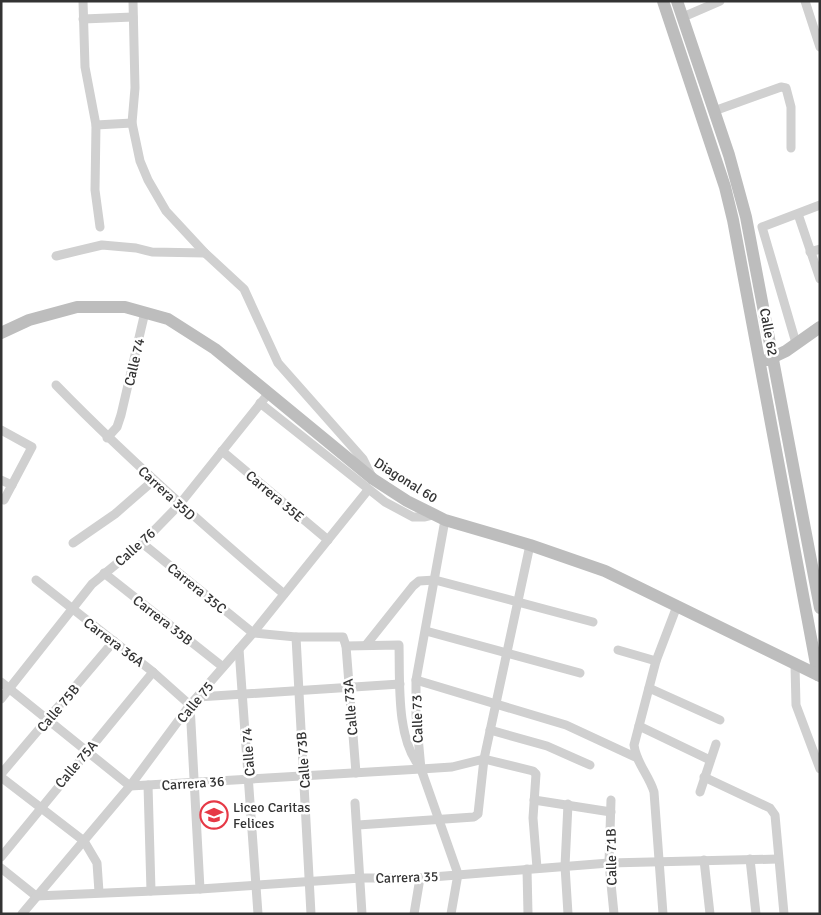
<svg xmlns="http://www.w3.org/2000/svg" width="821" height="915" font-family="Signika,sans-serif">
  <style>
    .lines { fill: none; stroke-linecap: round; stroke-linejoin: round }
    .street { stroke: #d0d0d0; stroke-width: 9 }
    .secondary { stroke: #bdbdbd; stroke-width: 12 }
    .labels { text-anchor: middle; stroke-width: 5; stroke-linejoin: round; paint-order: stroke }
    .street-label { font-size: 14px; fill: #333; stroke: #fff }
    .poi-label { font-size: 14px; fill: #333; stroke: #fff; text-anchor: start }
  </style>
  <rect width="100%" height="100%" fill="#fff"/>
  <g class="lines">
    <g class="street">
      <polyline points="83,1 85,67 96,125 95,190 100,227"/>
      <polyline points="133,1 135,88 132,123 140,161 148,180 166,211 205,253 244,289 278,363 363,459 371,475"/>
      <polyline points="805,1 820,47"/>
      <polyline points="683,17 720,1"/>
      <polyline points="83,19 133,17"/>
      <polyline points="714,111 781,87 786,88 791,107 791,148"/>
      <polyline points="96,125 132,123"/>
      <polyline points="798,214 820,279"/>
      <polyline points="810,252 820,249"/>
      <polyline points="56,256 102,245 136,248 152,252 205,253"/>
      <polyline points="796,343 762,227 820,205"/>
      <path d="M56,385C128,459 205,527 284,594"/>
      <polyline points="260,403 385,502 413,517 425,517 433,515"/>
      <polyline points="1,430 32,447 4,500"/>
      <polyline points="107,438 117,427 121,415 145,312"/>
      <polyline points="222,451 328,540"/>
      <polyline points="1,480 12,485"/>
      <polyline points="445,520 416,680 416,715 421,769 458,874 451,914"/>
      <polyline points="73,543 115,514 154,480"/>
      <polyline points="142,543 253,633 296,637 343,637 346,646 356,773"/>
      <polyline points="104,573 223,667"/>
      <polyline points="36,580 153,672 190,705 200,889"/>
      <polyline points="426,631 580,673"/>
      <polyline points="296,637 311,914"/>
      <polyline points="366,645 413,586 419,581 435,580 593,622"/>
      <path d="M346,646L399,645C400,682 396,738 420,767"/>
      <polyline points="239,649 258,914"/>
      <polyline points="618,650 656,661"/>
      <polyline points="795,665 796,705 820,769"/>
      <polyline points="416,680 566,725 635,757"/>
      <polyline points="1,682 130,786 421,769 452,767 484,759 533,771 536,774 533,818 537,868"/>
      <polyline points="649,688 720,720"/>
      <polyline points="198,697 400,684"/>
      <polyline points="1,699 92,584 142,543 179,505 268,394"/>
      <polyline points="639,726 710,760"/>
      <polyline points="490,730 547,746 590,765"/>
      <polyline points="1,774 114,641"/>
      <polyline points="1,777 84,841 97,863 99,892"/>
      <polyline points="704,777 770,808 775,815 784,914"/>
      <polyline points="148,785 151,891"/>
      <polyline points="700,792 716,744"/>
      <polyline points="534,800 611,812"/>
      <polyline points="611,800 609,863 614,914"/>
      <polyline points="355,803 362,914"/>
      <polyline points="358,825 474,817 478,814 484,759 530,545"/>
      <polyline points="1,857 153,672"/>
      <polyline points="750,859 756,914"/>
      <polyline points="704,860 710,914"/>
      <polyline points="1,868 36,896 200,889 361,878 420,878 609,863 778,859"/>
      <polyline points="527,869 528,914"/>
      <polyline points="22,914 130,786 190,705 253,633 368,490"/>
      <polyline points="414,914 420,878"/>
      <polyline points="568,914 565,866 568,804"/>
      <path d="M663,914L654,792C649,775 636,763 634,745L656,661L677,606"/>
    </g>
    <g class="secondary">
      <polyline points="663,1 725,187 733,220 818,675"/>
      <polyline points="677,1 729,155 746,217 820,608"/>
      <polyline points="1,333 29,320 77,307 125,307 168,319 215,349 373,479 407,501 445,520 530,545 605,571 820,676"/>
      <polyline points="767,360 786,351 820,327"/>
    </g>
  </g>
  <defs>
    <g id="school-ring" transform="scale(1.4375)"><circle r="9.5" fill="#fff" stroke="#e63946" stroke-width="1.5"/><path d="M0-5L7-2L0 1L-7-2ZM-4 1L0 2.5L4 1V4Q0 6-4 4Z" fill="#e63946"/></g>
  </defs>
  <g fill-rule="evenodd">
    <use href="#school-ring" x="214" y="815"/>
  </g>
  <g class="labels">
    <g class="street-label">
      <text transform="translate(769 332) rotate(80)" y="5">Calle 62</text>
      <text transform="translate(134 362) rotate(-77)" y="5">Calle 74</text>
      <text transform="translate(406 480) rotate(32)" y="5">Diagonal 60</text>
      <text transform="translate(167 493) rotate(43)" y="5">Carrera 35D</text>
      <text transform="translate(275 496) rotate(40)" y="5">Carrera 35E</text>
      <text transform="translate(135 547) rotate(-42)" y="5">Calle 76</text>
      <text transform="translate(197 588) rotate(39)" y="5">Carrera 35C</text>
      <text transform="translate(163 620) rotate(38)" y="5">Carrera 35B</text>
      <text transform="translate(114 642) rotate(37)" y="5">Carrera 36A</text>
      <text transform="translate(195 702) rotate(-51)" y="5">Calle 75</text>
      <text transform="translate(350 707) rotate(-95)" y="5">Calle 73A</text>
      <text transform="translate(58 708) rotate(-50)" y="5">Calle 75B</text>
      <text transform="translate(417 719) rotate(-92)" y="5">Calle 73</text>
      <text transform="translate(248 752) rotate(-94)" y="5">Calle 74</text>
      <text transform="translate(303 760) rotate(-94)" y="5">Calle 73B</text>
      <text transform="translate(76 764) rotate(-50)" y="5">Calle 75A</text>
      <text transform="translate(193 783) rotate(-4)" y="5">Carrera 36</text>
      <text transform="translate(611 857) rotate(-91)" y="5">Calle 71B</text>
      <text transform="translate(407 877) rotate(-2)" y="5">Carrera 35</text>
    </g>
    <g class="poi-label">
      <text x="233" y="812">Liceo Caritas<tspan x="233" dy="16">Felices</tspan></text>
    </g>
  </g>
  <rect width="821" height="915" fill="none" stroke="#333333" stroke-width="5"/>
</svg>
